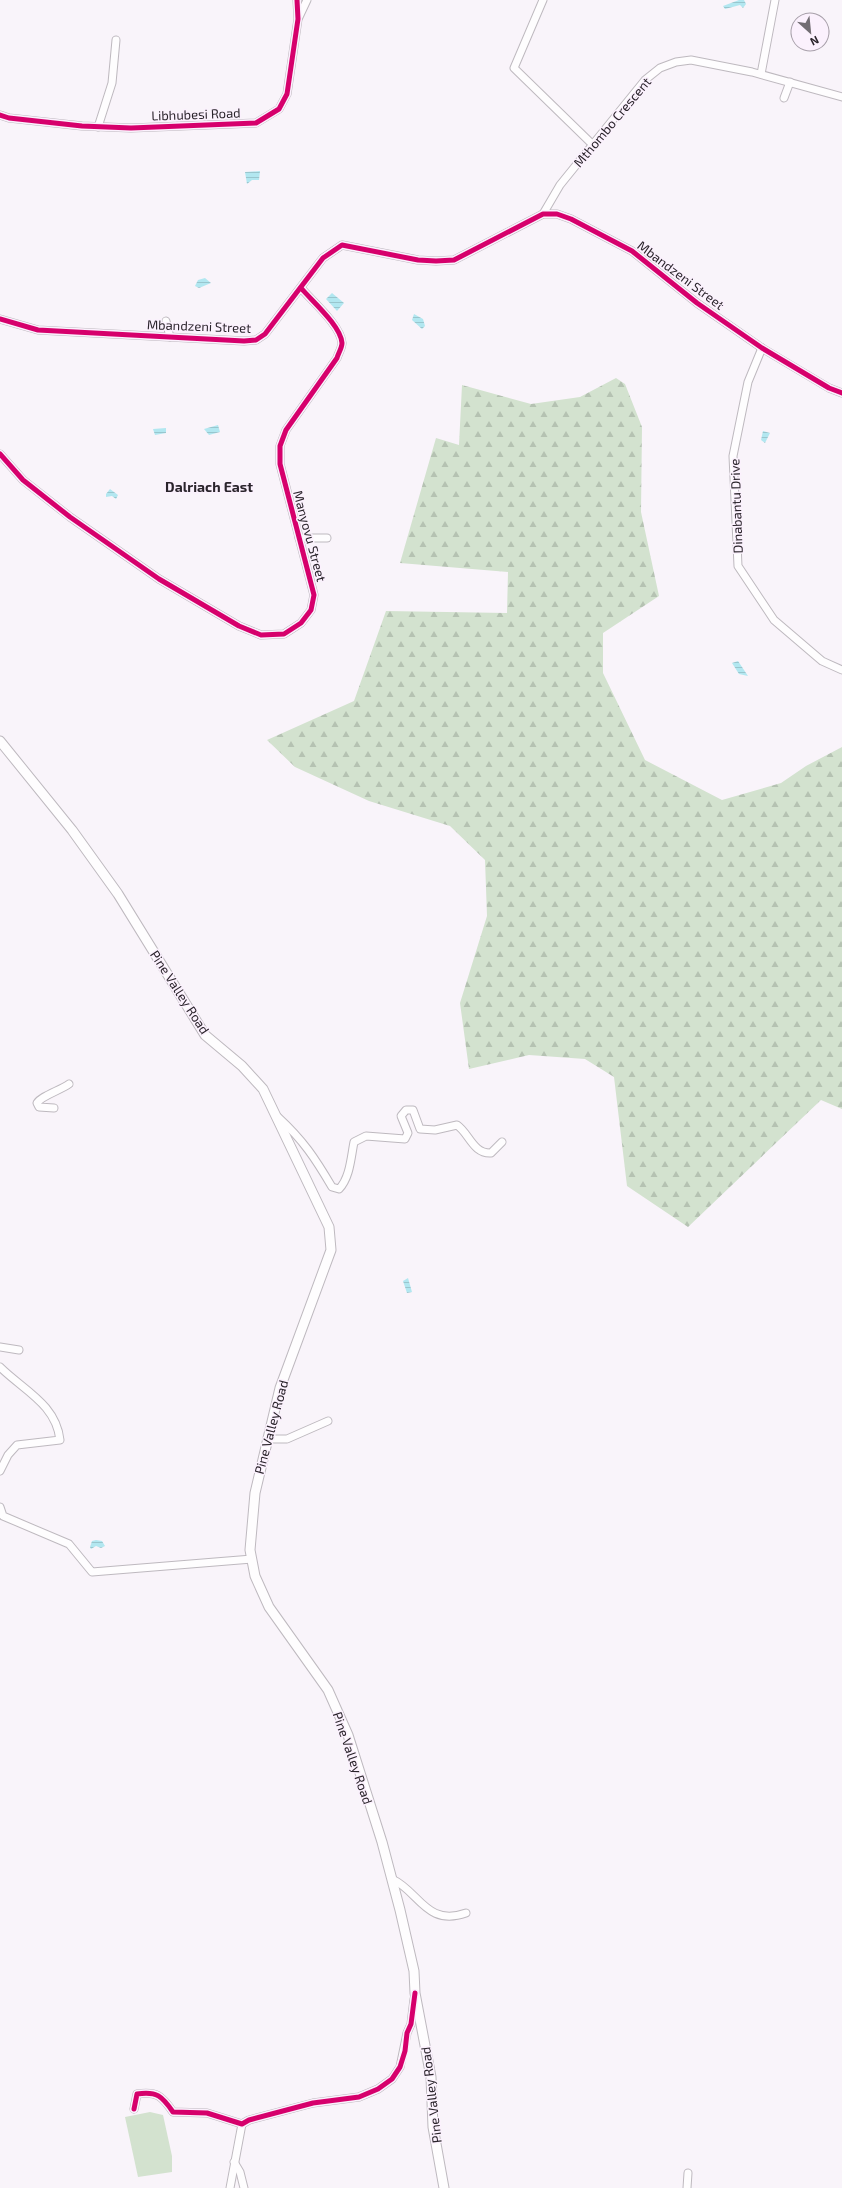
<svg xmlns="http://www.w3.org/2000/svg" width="842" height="2188" font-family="'Exo 2',sans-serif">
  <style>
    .forest { fill: url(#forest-firs) }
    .green { fill: #d3e2cf }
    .water { fill: url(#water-rules) }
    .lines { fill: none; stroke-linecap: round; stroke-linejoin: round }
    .minor-casing { stroke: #beb9bf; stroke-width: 9 }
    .secondary-casing { stroke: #beb9bf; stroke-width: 11 }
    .minor { stroke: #fefdfe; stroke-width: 7 }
    .secondary { stroke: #fefdfe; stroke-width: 9 }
    .cycleway-casing { stroke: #fbf1fd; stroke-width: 8 }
    .cycleway { stroke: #d6006c; stroke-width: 5 }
    .labels { text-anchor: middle; stroke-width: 3; stroke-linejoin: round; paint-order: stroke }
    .street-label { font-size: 13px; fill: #2a242b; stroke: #fbf1fd }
    .neighbourhood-label { font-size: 14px; font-weight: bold; fill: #2a242b; stroke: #fbf1fd }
  </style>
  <defs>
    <pattern id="forest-firs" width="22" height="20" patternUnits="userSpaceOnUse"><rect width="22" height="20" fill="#d3e2cf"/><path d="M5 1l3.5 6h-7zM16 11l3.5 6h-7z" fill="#b5c2b2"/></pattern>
    <pattern id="water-rules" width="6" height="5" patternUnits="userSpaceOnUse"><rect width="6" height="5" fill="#b2e7f0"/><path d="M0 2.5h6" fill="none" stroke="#99c6ce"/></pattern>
  </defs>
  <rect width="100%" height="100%" fill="#f9f4fa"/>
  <polygon class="forest" points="616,378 625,384 642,427 641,512 659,596 603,633 603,673 645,760 722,800 781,783 806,766 842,747 842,1109 821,1100 688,1227 627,1186 614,1077 585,1059 529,1055 469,1069 460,1003 487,916 485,860 450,826 369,801 295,767 267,740 354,701 386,611 507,613 508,572 400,563 436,438 459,445 462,385 531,404 580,397"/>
  <polygon class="green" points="150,2112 163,2115 172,2156 172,2172 138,2177 125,2117"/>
  <g class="water">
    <polygon points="739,0 744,0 746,4 743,8 740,5 725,9 723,6"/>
    <polygon points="260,171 259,180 252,180 247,184 245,172"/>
    <polygon points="205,278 211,283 199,288 195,286 198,280"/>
    <polygon points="332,293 344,303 337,311 326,299"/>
    <polygon points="414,314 423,319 425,326 422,329 412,320"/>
    <polygon points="218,425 220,432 209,435 204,429"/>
    <polygon points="166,428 166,433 155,435 153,429"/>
    <polygon points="763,431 770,433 765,443 761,440"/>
    <polygon points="110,489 118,495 116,499 112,496 106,497 106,494"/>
    <polygon points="738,661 748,676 739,674 732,663"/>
    <polygon points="408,1278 412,1292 407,1293 403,1281"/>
    <polygon points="96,1540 102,1541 105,1546 101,1548 96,1546 91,1549 90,1547 92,1541"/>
  </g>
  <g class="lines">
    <g class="minor-casing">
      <g id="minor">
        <polyline points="543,0 514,68 592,144"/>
        <polyline points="299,17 307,0"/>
        <polyline points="761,74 775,0"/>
        <polyline points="784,98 790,82"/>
        <polyline points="0,115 9,118 82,126 131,128 256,123 279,109 287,94 298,19 297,0"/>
        <polyline points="98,127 112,83 116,40"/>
        <polyline points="543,214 560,185 645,80 660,68 676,62 691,60 752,72 842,97"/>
        <polyline points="0,319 38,330 244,341 256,340 265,334 323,258 342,245 418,260 436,261 454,260 543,214 557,214 571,219 632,251 697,303 762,348 829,388 842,393"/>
        <polyline points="166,321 170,337"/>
        <polyline points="762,348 748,382 733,456 738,566 774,620 822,661 842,670"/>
        <path d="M0,454L23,480L70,517L159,579L239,626L261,635L284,634L301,623L311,610L314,595L280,464V446L286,430L337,358C338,354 342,348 342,343C341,326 312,301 301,288"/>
        <polyline points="299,538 327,538"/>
        <path d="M54,1108L39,1107L37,1103C41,1096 61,1090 69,1084"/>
        <path d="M278,1117C303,1140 315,1158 332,1187L339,1189C350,1178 351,1157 354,1142L366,1136L405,1139L408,1133L401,1116L406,1110H413L420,1129L435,1130L457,1125C469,1133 473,1154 491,1153L502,1142"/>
        <polyline points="0,1347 19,1350"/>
        <path d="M0,1367C23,1390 56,1404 60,1440L17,1445L8,1455L0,1471"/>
        <polyline points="267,1439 287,1439 328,1421"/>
        <polyline points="0,1507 3,1516 69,1544 92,1572 252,1559"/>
        <path d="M392,1879C419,1891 426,1927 466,1913"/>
        <path d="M134,2109L137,2094C157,2091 162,2096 173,2112L207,2113L242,2124L249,2120L313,2103L359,2097L378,2089L392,2079L400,2067L407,2033L411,2024L414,1999"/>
        <polyline points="234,2162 240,2172 244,2188"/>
        <polyline points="230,2188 242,2124"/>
        <polyline points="687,2188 688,2173"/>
      </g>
    </g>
    <g class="secondary-casing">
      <polyline id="secondary" points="0,741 72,830 118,894 205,1035 242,1066 263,1089 329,1227 331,1250 280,1388 255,1493 250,1550 255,1576 269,1607 328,1690 348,1735 382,1842 400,1910 414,1971 415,1993 431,2077 433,2127 444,2188"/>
    </g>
    <use href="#minor" class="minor"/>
    <use href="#secondary" class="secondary"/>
    <g class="cycleway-casing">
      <g id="cycleway">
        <polyline points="0,115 9,118 82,126 131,128 256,123 279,109 287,94 298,19 297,0"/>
        <polyline points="0,319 38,330 244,341 256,340 265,334 323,258 342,245 418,260 436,261 454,260 543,214 557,214 571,219 632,251 697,303 762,348 829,388 842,393"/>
        <path d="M0,454L23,480L70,517L159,579L239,626L261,635L284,634L301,623L311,610L314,595L280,464V446L286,430L337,358C338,354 342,348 342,343C341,326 312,301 301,288"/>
        <path d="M134,2109L137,2094C157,2091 162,2096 173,2112L207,2113L242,2124L249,2120L313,2103L359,2097L378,2089L392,2079L400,2067L405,2051L407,2033L411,2024L415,1993"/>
      </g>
    </g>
    <use href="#cycleway" class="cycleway"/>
  </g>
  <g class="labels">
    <g class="street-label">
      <text transform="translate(196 114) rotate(-2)" y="5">Libhubesi Road</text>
      <text transform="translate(612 122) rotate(-50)" y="5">Mthombo Crescent</text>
      <text transform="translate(681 275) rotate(37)" y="5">Mbandzeni Street</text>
      <text transform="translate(199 326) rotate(2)" y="5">Mbandzeni Street</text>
      <text transform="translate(736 506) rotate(-92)" y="5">Dinabantu Drive</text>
      <text transform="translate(310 536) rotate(75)" y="5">Manyovu Street</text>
      <text transform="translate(180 992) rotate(57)" y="5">Pine Valley Road</text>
      <text transform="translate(271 1427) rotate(-75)" y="5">Pine Valley Road</text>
      <text transform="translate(353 1758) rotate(71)" y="5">Pine Valley Road</text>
      <text transform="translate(431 2095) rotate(-97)" y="5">Pine Valley Road</text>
    </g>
    <g class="neighbourhood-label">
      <text x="209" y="492">Dalriach East</text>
    </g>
  </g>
  <g transform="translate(810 32) rotate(153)"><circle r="19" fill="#fbf1fd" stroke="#a79fa9"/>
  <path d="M0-3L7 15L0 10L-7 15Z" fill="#726d73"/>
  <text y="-6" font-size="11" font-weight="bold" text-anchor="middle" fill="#2a242b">N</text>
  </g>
</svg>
